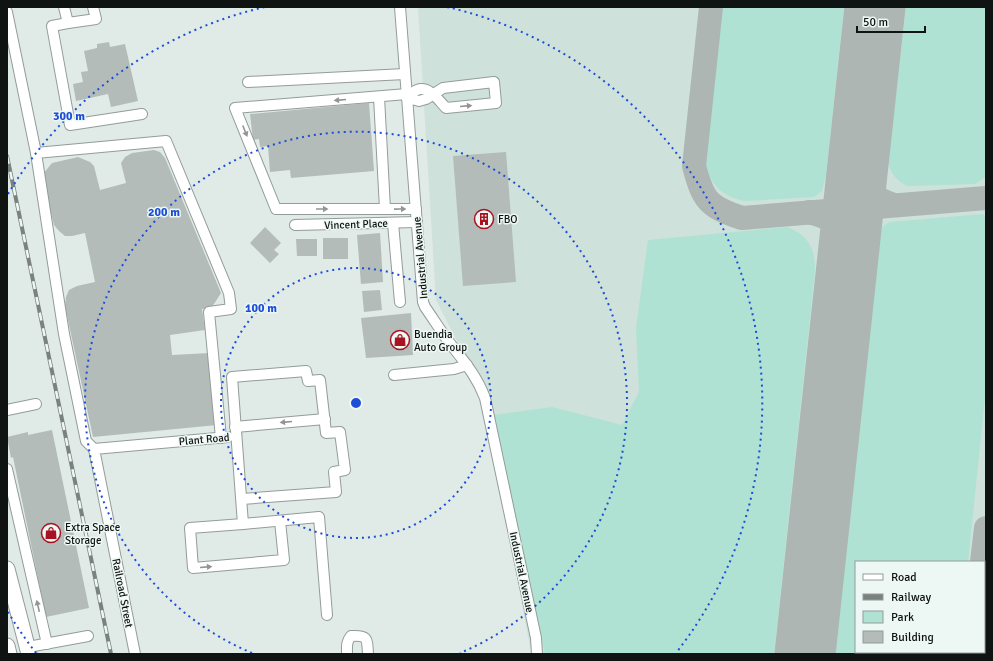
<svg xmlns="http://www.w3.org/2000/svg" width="993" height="661" font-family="Signika,sans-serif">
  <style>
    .built { fill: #cee1da; fill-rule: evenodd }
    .green { fill: #afe2d3 }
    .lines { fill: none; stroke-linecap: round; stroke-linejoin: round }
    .taxiway { stroke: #adb6b3; stroke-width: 24 }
    .runway { stroke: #adb6b3; stroke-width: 61 }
    .building { fill: #b3bcb9 }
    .minor-casing { stroke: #939c99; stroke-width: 12 }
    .highway-casing { stroke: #939c99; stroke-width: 17 }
    .minor { stroke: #fff; stroke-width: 10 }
    .highway { stroke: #fff; stroke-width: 15 }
    .rail-casing { stroke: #7a817f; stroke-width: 4 }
    .rail { stroke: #edf7f4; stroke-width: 2.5; stroke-dasharray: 8; stroke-linecap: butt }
    .oneway { fill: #939594 }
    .ring { fill: none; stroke: #1d4ed8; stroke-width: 2; stroke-dasharray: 2 4 }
    .labels { text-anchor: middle; stroke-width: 3; stroke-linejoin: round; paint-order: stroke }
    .poi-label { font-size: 11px; fill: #0f1312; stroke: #edf7f4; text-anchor: start }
    .street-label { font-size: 11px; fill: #0f1312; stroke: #edf7f4 }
    .centre { fill: #1d4ed8; stroke: #edf7f4; stroke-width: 2 }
    .ring-label { font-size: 12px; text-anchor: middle; font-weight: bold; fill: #1d4ed8; stroke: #edf7f4; stroke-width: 3; stroke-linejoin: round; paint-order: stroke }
  </style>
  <rect width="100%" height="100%" fill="#e0eae7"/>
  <path class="built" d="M418,7H986V654H529L531,652L481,388L436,300ZM856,562H984V652H856Z"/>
  <g class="green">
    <path d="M722,7H844L826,175L822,191L814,197L745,201C723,197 710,185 705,163Z"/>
    <path d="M906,7H986V177L975,184L907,186C896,180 890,173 888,161Z"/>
    <polygon points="983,214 986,217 986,388 968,562 856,562 856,652 959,652 959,654 834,654 879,233 883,226 890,222"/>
    <path d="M787,227C809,235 815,249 815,271L774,654H545L493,415L552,407L622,425L639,392L636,328L648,240Z"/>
  </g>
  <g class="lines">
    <g class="taxiway">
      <path d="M711,7L694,166C703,200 708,207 742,218L986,198"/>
      <path d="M858,163C865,186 869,198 894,205"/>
      <path d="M809,212C833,218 843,225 849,250"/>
      <polyline points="982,562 986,528"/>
      <polyline points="973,654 973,652"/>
    </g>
    <polyline class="runway" points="805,654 875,7"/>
  </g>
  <g class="building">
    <polygon points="109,42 110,47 125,44 138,101 111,107 108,94 76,101 73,84 83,82 81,72 88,71 84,51 97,48 97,44"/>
    <polygon points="369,103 374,171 291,178 290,170 270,172 268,146 260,147 259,139 253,140 250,114"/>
    <polygon points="154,150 160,152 165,158 221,293 214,304 210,308 202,309 205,330 170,335 172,355 210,353 217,425 93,437 65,306 66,297 69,290 77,286 95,282 85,233 72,236 65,236 59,231 54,225 43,181 43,174 52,163 78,157 90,162 94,166 100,190 126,183 121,163 125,157 132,153"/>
    <polygon points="506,152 516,282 463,286 453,156"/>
    <polygon points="265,227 281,243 274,250 279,254 270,263 250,243"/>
    <polygon points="380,233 383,282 361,284 357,235"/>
    <rect x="323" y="238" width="25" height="21"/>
    <polygon points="296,239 317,239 317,256 297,256"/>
    <polygon points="380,290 382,310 364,312 362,291"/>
    <polygon points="411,313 413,355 366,358 361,318"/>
    <polygon points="52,430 89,608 46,617 13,457 11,458 7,437 28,432 28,435"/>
  </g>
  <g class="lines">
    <g class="minor-casing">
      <g id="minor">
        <polyline points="64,7 68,23 52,26 70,125 142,114"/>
        <path d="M400,7L423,302L425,307C432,317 439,328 446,338C461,358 476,374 485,398L536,638L537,654"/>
        <polyline points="7,12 36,153"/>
        <polyline points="68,23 96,19 93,7"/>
        <polyline points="248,82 405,74"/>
        <polyline points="407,94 235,108 276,209 416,209"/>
        <polyline points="379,97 385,209"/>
        <path d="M407,98C410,95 414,91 417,90C429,85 439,101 446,108L496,103L494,82L443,88L426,99L419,101L407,98"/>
        <polyline points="393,223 400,302"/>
        <polyline points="295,225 417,222"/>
        <polyline points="394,375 454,369 467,365"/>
        <polyline points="7,410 36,404"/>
        <polyline points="235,427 325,419"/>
        <polyline points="94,449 86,441 64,334 36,153 166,141 229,293 231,309 209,312 221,438"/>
        <polyline points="7,469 47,644"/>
        <polyline points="242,499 336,492 334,472 345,470 340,432 326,433 320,380 308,381 306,371 232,377 243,524 319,517 327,615"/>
        <polyline points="243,524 190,528 193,568 284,560 280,521"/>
        <polyline points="28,647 88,636"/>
        <polyline points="135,654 94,449 228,437"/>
        <path d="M347,654C347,647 346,642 351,636C368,635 367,638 368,654"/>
      </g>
    </g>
    <g class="highway-casing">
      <g id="highway">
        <polyline points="7,569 29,654"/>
        <polyline points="7,646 9,654"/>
      </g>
    </g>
    <use href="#minor" class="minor"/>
    <use href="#highway" class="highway"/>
    <g class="rail-casing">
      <polyline id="rail" points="7,156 111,654"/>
    </g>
    <use href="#rail" class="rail"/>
  </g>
  <defs><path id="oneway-solid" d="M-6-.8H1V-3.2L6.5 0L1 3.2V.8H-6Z"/></defs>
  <g class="oneway">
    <use href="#oneway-solid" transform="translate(340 100) rotate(175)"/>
    <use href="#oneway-solid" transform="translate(466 106) rotate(-5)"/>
    <use href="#oneway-solid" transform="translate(245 131) rotate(68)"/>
    <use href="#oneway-solid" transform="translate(322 209)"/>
    <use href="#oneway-solid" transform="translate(400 209) rotate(-1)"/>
    <use href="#oneway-solid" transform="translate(286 422) rotate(175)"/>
    <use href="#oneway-solid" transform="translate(206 567) rotate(-5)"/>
    <use href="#oneway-solid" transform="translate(38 606) rotate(-103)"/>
  </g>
  <g class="ring">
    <circle cx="356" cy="403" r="135"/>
    <path d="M252 653A271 271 0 1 1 460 653"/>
    <path d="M36 653A406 406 0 0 1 8 612M8 194A406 406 0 0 1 265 7M447 7A406 406 0 0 1 676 653"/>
  </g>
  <defs>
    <g id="building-ring" transform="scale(1)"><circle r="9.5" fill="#edf7f4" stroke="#a81221" stroke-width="1.5"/><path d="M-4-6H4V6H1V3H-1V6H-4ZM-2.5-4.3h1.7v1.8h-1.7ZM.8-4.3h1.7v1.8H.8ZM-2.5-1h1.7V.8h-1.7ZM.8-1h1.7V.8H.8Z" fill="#a81221"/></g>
    <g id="shop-ring" transform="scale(1)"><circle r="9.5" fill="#edf7f4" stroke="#a81221" stroke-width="1.5"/><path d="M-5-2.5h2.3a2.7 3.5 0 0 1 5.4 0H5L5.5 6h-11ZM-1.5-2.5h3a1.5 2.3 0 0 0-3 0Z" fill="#a81221"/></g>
  </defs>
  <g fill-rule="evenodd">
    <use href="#building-ring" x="484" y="219"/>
    <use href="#shop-ring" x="400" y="340"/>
    <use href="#shop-ring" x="51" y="533"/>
  </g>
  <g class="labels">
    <g class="poi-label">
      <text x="498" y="223">FBO</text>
      <text x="414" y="338">Buendia<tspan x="414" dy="13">Auto Group</tspan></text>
      <text x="65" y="531">Extra Space<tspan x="65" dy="13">Storage</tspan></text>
    </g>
    <g class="street-label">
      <text transform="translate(356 224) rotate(-2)" y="4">Vincent Place</text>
      <text transform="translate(420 258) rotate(-95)" y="4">Industrial Avenue</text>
      <text transform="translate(204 439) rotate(-5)" y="4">Plant Road</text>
      <text transform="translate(522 572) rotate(78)" y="4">Industrial Avenue</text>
      <text transform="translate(123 593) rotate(79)" y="4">Railroad Street</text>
    </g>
  </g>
  <circle cx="356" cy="403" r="6" class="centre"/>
  <g class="ring-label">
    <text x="69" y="120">300 m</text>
    <text x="164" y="216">200 m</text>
    <text x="261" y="312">100 m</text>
  </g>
  <rect width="993" height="661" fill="none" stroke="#0f1312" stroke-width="16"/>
  <rect x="855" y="561" width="130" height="92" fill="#edf7f4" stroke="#949c9a"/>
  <rect x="863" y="574" width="20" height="6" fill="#ffffff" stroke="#949c9a"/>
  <text x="891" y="581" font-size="12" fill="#0f1312">Road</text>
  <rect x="863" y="594" width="20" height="6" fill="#7a817f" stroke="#949c9a"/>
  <text x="891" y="601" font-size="12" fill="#0f1312">Railway</text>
  <rect x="863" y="611" width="20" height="12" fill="#afe2d3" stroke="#949c9a"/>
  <text x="891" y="621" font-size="12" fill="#0f1312">Park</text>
  <rect x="863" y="631" width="20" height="12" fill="#b3bcb9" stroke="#949c9a"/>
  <text x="891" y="641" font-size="12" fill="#0f1312">Building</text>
  <path d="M857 26v6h68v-6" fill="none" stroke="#0f1312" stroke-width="2"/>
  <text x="863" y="26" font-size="12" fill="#0f1312" stroke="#edf7f4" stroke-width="3" paint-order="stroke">50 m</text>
</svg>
